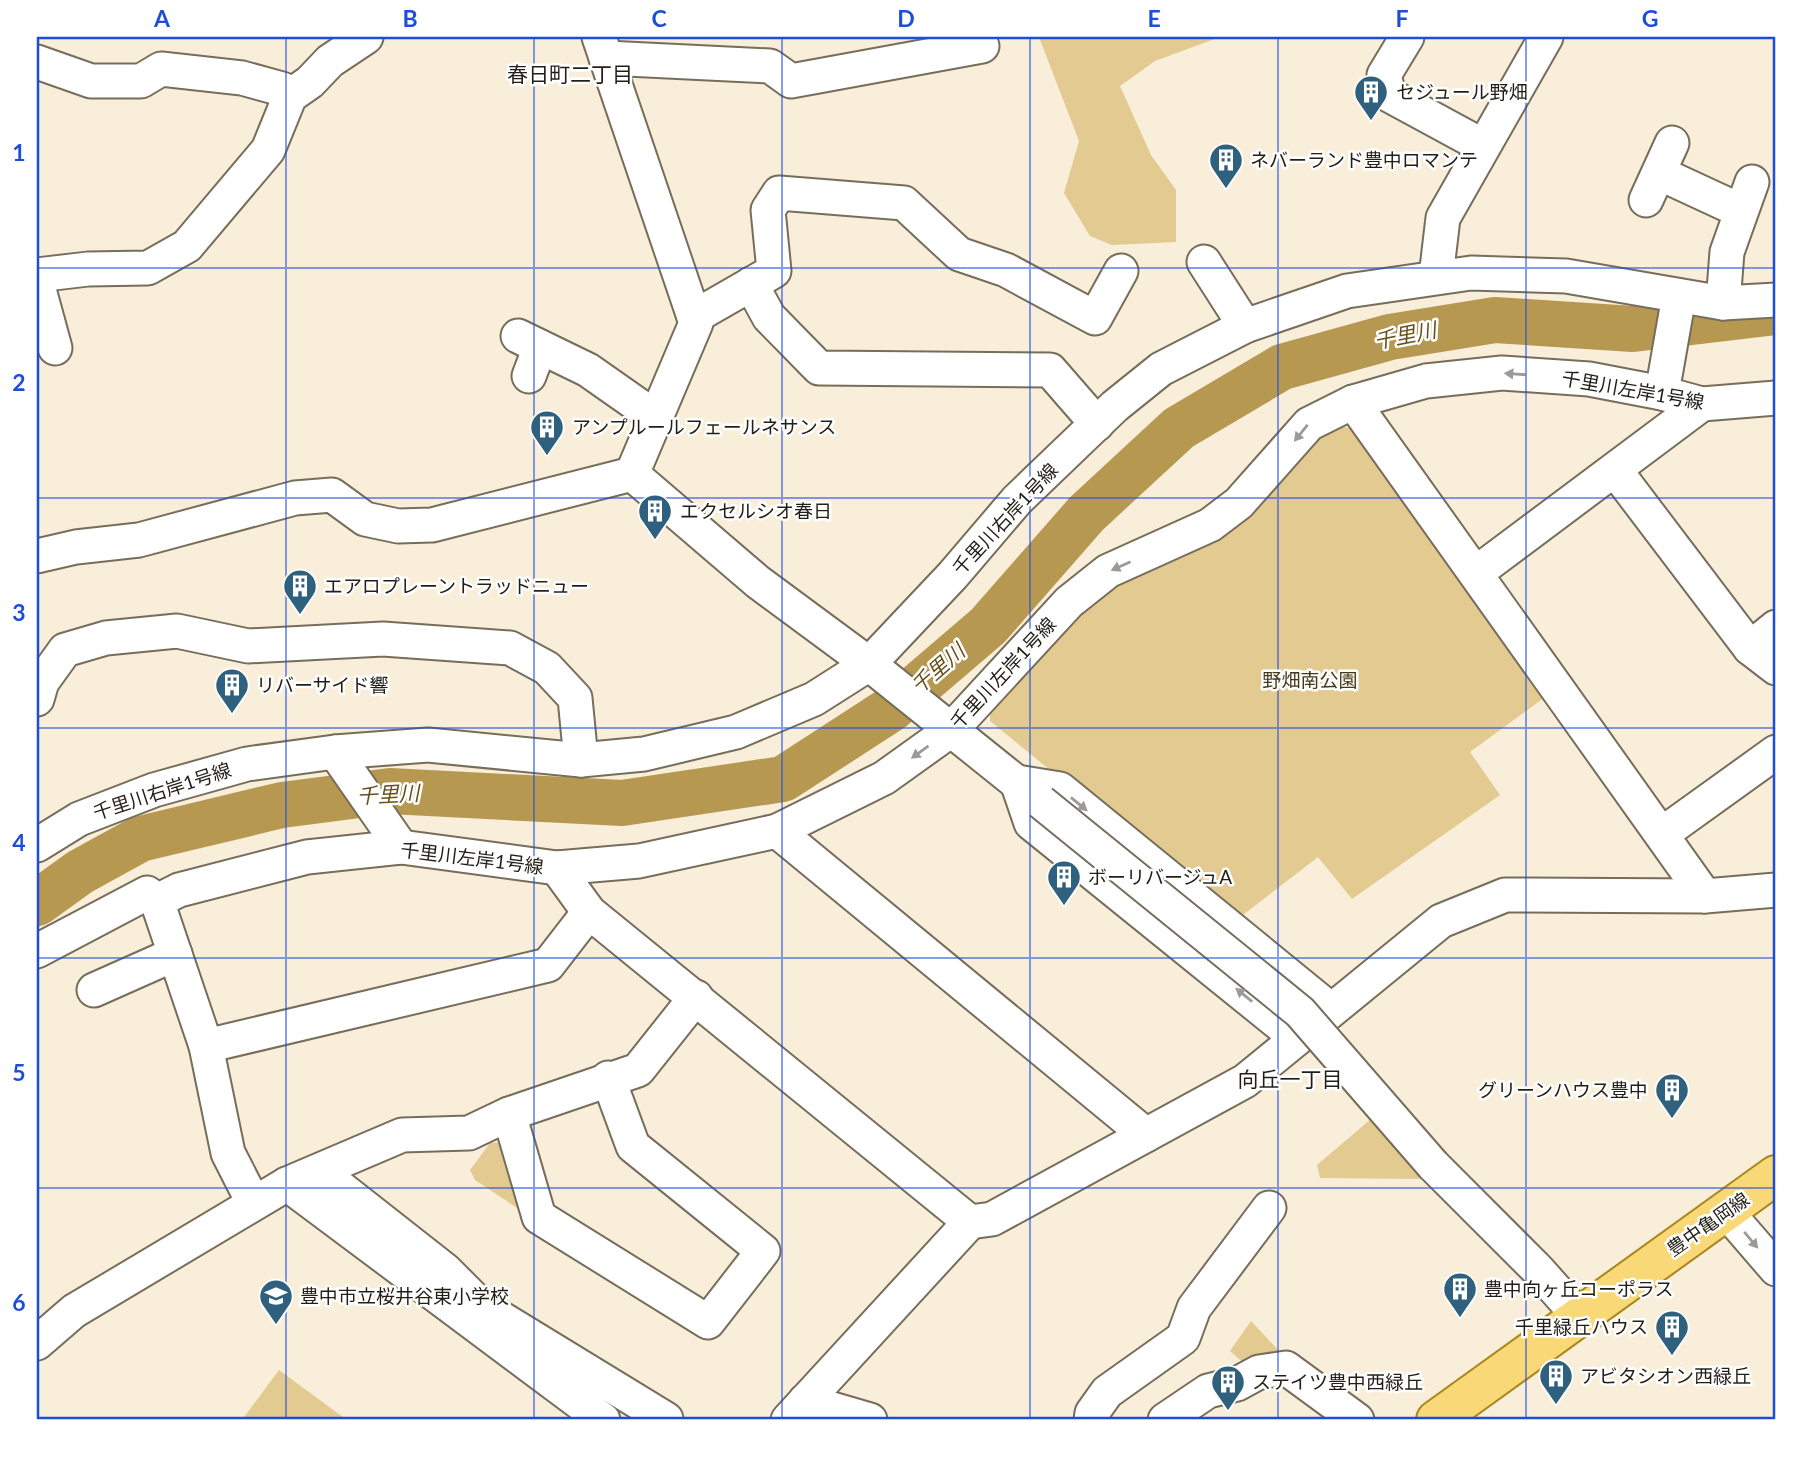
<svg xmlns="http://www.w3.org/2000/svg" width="1813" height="1457" font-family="Lato,'Noto Sans JP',sans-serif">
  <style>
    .green { fill: #e3ca91 }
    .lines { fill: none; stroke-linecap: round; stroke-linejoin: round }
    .river { stroke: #b69850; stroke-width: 46 }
    .minor-casing { stroke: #766d5b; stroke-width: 37 }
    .major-casing { stroke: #aa861a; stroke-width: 42 }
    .minor { stroke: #fff; stroke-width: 33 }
    .major { stroke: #f8d877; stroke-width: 38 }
    .minor-bridge-casing { stroke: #766d5b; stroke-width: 37; stroke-linecap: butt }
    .minor-bridge { stroke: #fff; stroke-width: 33 }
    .oneway { fill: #9b9a96 }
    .grid { fill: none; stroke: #1d4ed8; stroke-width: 2; stroke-opacity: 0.55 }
    .labels { text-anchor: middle; stroke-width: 5; stroke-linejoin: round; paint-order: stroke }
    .poi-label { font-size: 19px; fill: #211e16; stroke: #fff; text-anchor: start }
    .street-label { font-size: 19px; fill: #211e16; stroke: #fff }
    .park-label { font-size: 19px; fill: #453818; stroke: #fff }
    .neighbourhood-label { font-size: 21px; fill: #211e16; stroke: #fff }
    .water-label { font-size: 21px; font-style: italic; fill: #665119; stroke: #fff }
    .neatline { fill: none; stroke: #1d4ed8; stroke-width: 2.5 }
    .grid-label { font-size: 23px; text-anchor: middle; font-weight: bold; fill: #1d4ed8 }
  </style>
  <rect width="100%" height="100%" fill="#f8eed9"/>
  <g class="green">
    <polygon points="1039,37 1220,37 1155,61 1120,86 1151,155 1176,190 1176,242 1112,245 1090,236 1064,193 1079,141"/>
    <polygon points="1331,424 1352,429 1545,697 1470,752 1500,795 1352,899 1318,857 1235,921 990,721 990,711 1080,608"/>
    <polygon points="1371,1119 1423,1179 1320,1178 1317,1165"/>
    <polygon points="503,1142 529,1216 475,1180 470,1170 490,1143"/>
    <polygon points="1251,1321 1279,1351 1273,1353 1275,1359 1249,1368 1230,1351"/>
    <polygon points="279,1370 347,1420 242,1420"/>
  </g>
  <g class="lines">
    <polyline class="river" points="37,903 80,872 140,839 282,805 390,791 622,803 783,779 891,709 988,626 1086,514 1179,428 1282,367 1390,337 1495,320 1633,329 1776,312"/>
    <g class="minor-casing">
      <g id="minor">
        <polyline points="599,37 696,323 632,474 758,582 869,664 1041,802"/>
        <polyline points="1407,37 1384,75 1389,95 1483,146"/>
        <polyline points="606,58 770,66 791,81 982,46"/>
        <polyline points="37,62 91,81 141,81 161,69 242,78 282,89 290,96"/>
        <polyline points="1659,173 1741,211"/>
        <polyline points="1646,200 1672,143"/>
        <polyline points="1204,262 1245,326"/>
        <polyline points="37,275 88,269 148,268 187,246 268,150 290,96 310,82 330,61 366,37"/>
        <polyline points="1436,277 1443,218 1546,37"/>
        <polyline points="37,282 55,348"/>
        <polyline points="751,284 769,317 819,368 1050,370 1097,424"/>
        <polyline points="1723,303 1727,252 1752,182"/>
        <polyline points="694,317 774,271 768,210 779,193 904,203 959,254 1006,270 1095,318 1121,271"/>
        <polyline points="518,336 588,370 655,417"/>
        <polyline points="529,376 540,347"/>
        <polyline points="1662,393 1679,296"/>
        <polyline points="1353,402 1705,896"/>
        <polyline points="1615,470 1750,648 1776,668"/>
        <polyline points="37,556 76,547 139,540 295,498 332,495 365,519 398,526 432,525 632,474"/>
        <polyline points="1476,573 1702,404"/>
        <polyline points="1750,648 1776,627"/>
        <polyline points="37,699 42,682 65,650 106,638 177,631 248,646 383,639 510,648 547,668 575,698 581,760"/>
        <polyline points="335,752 401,847"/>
        <polyline points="777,831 1146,1135"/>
        <polyline points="1662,834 1776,752"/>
        <polyline points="37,845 79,819 154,790 247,764 335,752 428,745 581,760 644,754 736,732 814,699 869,664 953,575 1017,500 1115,406 1161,369 1245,326 1347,291 1471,273 1566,276 1723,303 1776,300"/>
        <polyline points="557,868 589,912 970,1222 992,1219 1245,1081 1441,921 1505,895 1705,896 1776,890"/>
        <polyline points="157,901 179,890 307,857 401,847 557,868 639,861 777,831 884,778 951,730 1069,602 1108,571 1210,525 1239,503 1309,424 1353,402 1426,381 1502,373 1589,379 1662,393 1702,404 1776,398"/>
        <polyline points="157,901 206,1046 228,1153 253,1202"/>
        <polyline points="37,951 147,893 157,901"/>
        <polyline points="94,990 175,954"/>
        <polyline points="1297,1038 1031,823 1017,782 1060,789 1331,1010"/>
        <polyline points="206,1046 548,965 589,912"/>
        <polyline points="509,1114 539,1217 708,1322 763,1251 633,1146 608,1078"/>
        <polyline points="1433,1165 1538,1270 1578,1315"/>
        <polyline points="319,1171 445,1270 481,1306 666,1419"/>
        <polyline points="287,1184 603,1420"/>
        <polyline points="1726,1211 1776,1269"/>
        <polyline points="37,1343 74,1311 287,1184 402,1135 469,1133 509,1114 638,1070 696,997"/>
        <polyline points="805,1401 870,1420"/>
        <polyline points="788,1420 970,1222"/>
        <polyline points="1091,1420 1092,1413 1107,1392 1183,1338 1194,1308 1269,1208"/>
        <polyline points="1165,1420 1208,1391 1237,1384 1259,1372 1286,1368 1357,1420"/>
      </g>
    </g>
    <g class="major-casing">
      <polyline id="major" points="1436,1420 1776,1175"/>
    </g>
    <use href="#minor" class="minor"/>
    <use href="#major" class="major"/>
    <g class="minor-bridge-casing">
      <polyline id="minor-bridge" points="1041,802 1300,1012 1433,1165"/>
    </g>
    <use href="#minor-bridge" class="minor-bridge"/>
  </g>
  <defs><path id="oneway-solid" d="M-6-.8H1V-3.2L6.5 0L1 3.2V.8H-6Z" transform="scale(1.75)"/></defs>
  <g class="oneway">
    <use href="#oneway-solid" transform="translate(1515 374) rotate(-176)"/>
    <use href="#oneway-solid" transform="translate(1301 433) rotate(129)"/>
    <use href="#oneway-solid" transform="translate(1121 566) rotate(156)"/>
    <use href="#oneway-solid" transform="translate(920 752) rotate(144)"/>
    <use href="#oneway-solid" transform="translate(1079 804) rotate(39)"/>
    <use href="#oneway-solid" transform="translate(1244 995) rotate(-141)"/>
    <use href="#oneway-solid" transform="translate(1751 1240) rotate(50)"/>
  </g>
  <path class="grid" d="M286,37V1420M534,37V1420M782,37V1420M1030,37V1420M1278,37V1420M1526,37V1420M37,268H1776M37,498H1776M37,728H1776M37,958H1776M37,1188H1776"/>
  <defs>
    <g id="building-pin" transform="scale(1.75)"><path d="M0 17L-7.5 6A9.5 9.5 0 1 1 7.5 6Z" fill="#2f617f" stroke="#fff"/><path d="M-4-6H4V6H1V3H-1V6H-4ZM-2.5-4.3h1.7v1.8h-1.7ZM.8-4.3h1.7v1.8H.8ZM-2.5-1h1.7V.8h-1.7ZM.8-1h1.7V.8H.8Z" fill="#fff"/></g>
    <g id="school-pin" transform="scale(1.75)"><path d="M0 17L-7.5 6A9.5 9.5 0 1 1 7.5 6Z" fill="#2f617f" stroke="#fff"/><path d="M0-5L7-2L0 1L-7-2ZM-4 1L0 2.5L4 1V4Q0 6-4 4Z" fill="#fff"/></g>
  </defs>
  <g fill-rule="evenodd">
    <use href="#building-pin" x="1371" y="92"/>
    <use href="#building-pin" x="1226" y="160"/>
    <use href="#building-pin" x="547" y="427"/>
    <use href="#building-pin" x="655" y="511"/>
    <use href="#building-pin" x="300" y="586"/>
    <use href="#building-pin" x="232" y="685"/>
    <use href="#building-pin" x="1064" y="877"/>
    <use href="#building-pin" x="1672" y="1090"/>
    <use href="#building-pin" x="1460" y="1289"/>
    <use href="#school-pin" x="276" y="1296"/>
    <use href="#building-pin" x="1672" y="1327"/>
    <use href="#building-pin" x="1556" y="1376"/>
    <use href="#building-pin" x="1228" y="1382"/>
  </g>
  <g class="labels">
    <g class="poi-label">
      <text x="1396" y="99">セジュール野畑</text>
      <text x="1250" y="167">ネバーランド豊中ロマンテ</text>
      <text x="572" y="434">アンプルールフェールネサンス</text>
      <text x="680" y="518">エクセルシオ春日</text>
      <text x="324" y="593">エアロプレーントラッドニュー</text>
      <text x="256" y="692">リバーサイド響</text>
      <text x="1088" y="884">ボーリバージュA</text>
      <text x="1648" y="1097" text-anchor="end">グリーンハウス豊中</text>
      <text x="1484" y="1296">豊中向ヶ丘コーポラス</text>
      <text x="300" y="1303">豊中市立桜井谷東小学校</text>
      <text x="1648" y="1334" text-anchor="end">千里緑丘ハウス</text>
      <text x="1580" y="1383">アビタシオン西緑丘</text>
      <text x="1252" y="1389">ステイツ豊中西緑丘</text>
    </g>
    <g class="street-label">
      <text transform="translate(1633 390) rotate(10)" y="7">千里川左岸1号線</text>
      <text transform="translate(1005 519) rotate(-47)" y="7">千里川右岸1号線</text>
      <text transform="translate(1003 673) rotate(-47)" y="7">千里川左岸1号線</text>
      <text transform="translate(162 791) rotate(-18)" y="7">千里川右岸1号線</text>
      <text transform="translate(472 858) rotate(7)" y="7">千里川左岸1号線</text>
      <text transform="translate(1708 1224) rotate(-35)" y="7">豊中亀岡線</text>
    </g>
    <g class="park-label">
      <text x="1310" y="687">野畑南公園</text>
    </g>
    <g class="neighbourhood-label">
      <text x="570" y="82">春日町二丁目</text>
      <text x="1290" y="1087">向丘一丁目</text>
    </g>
    <g class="water-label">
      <text transform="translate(1405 336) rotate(-11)" y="7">千里川</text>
      <text transform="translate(938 669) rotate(-41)" y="7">千里川</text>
      <text transform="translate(388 795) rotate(-3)" y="7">千里川</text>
    </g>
  </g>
  <rect width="1813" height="1457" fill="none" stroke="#ffffff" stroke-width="77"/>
  <rect x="38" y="38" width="1736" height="1380" class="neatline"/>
  <g class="grid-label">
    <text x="162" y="27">A</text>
    <text x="410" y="27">B</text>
    <text x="659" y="27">C</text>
    <text x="906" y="27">D</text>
    <text x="1154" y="27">E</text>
    <text x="1402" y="27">F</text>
    <text x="1650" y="27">G</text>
    <text x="19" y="161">1</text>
    <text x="19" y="391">2</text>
    <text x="19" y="621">3</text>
    <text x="19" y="851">4</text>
    <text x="19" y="1081">5</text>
    <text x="19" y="1311">6</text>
  </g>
</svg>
